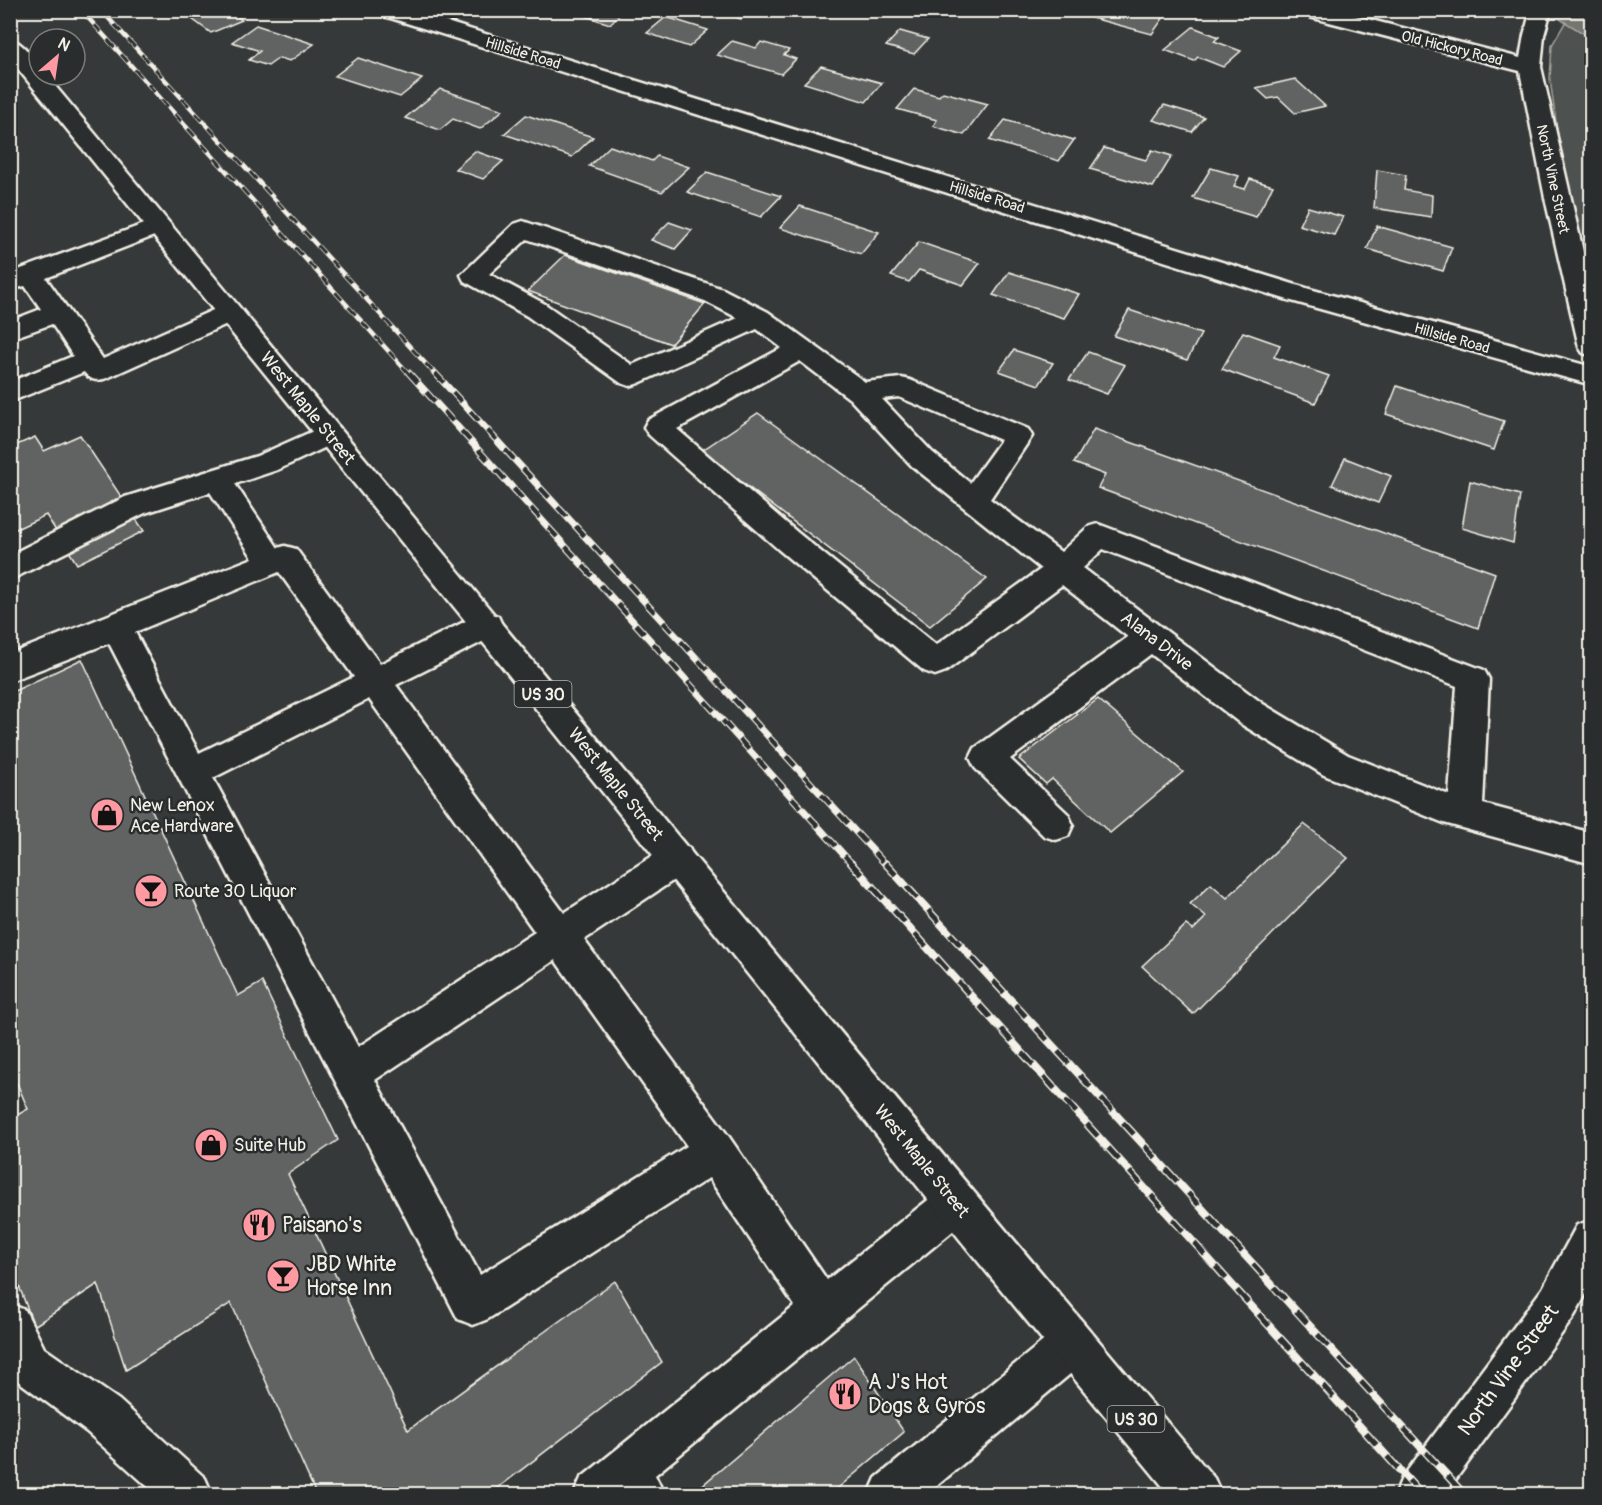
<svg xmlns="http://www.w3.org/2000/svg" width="1602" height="1505" font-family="Pangolin,sans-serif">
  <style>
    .green { fill: #4e514f; stroke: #a1a19c; stroke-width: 1.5 }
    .water { fill: #757572; stroke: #a8a7a1; stroke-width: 1.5 }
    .building { fill: #616362; stroke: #f4f1e8; stroke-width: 1.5 }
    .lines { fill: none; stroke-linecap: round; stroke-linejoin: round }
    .minor-casing { stroke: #f4f1e8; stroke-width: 5 }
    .major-casing { stroke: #f4f1e8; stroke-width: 5 }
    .minor { fill: #2a2d2e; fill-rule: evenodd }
    .major { fill: #2a2d2e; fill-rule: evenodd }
    .rail-far2-casing { stroke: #f4f1e8; stroke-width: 4.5 }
    .rail-far1-casing { stroke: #f4f1e8; stroke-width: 7 }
    .rail-casing { stroke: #f4f1e8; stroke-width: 8 }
    .rail-far2 { stroke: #2a2d2e; stroke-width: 3; stroke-dasharray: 10; stroke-linecap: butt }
    .rail-far1 { stroke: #2a2d2e; stroke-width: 4.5; stroke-dasharray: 13; stroke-linecap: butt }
    .rail { stroke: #2a2d2e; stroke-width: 5; stroke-dasharray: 16; stroke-linecap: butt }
    .labels { text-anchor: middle; stroke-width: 5; stroke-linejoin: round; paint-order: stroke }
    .far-street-label { font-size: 15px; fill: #f4f1e8; stroke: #2a2d2e }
    .shield { fill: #2a2d2e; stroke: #b7b6b0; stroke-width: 1.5 }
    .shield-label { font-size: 16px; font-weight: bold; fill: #f4f1e8 }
    .street-label { font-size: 18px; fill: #f4f1e8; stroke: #2a2d2e }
    .poi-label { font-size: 18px; fill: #f4f1e8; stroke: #2a2d2e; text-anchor: start }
    .near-poi-label { font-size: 21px; fill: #f4f1e8; stroke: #2a2d2e; text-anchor: start }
    .near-street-label { font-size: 21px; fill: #f4f1e8; stroke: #2a2d2e }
  </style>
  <rect width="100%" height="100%" fill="#363939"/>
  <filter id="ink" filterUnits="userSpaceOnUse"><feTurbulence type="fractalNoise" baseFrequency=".0167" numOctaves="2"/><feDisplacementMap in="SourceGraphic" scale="12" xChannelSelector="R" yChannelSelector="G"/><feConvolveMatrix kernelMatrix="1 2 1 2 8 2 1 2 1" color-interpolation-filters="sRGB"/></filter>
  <g filter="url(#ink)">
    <polygon class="green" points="1566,21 1591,38 1591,287 1563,171 1550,79 1552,45"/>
    <polygon class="water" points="1547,11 1591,11 1591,38"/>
    <g class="building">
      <polygon points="200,10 229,10 242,20 211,33 188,16"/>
      <polygon points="566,10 624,10 610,24"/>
      <polygon points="714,10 749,10 741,19"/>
      <polygon points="1080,10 1140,10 1164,17 1152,34 1077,14"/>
      <polygon points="666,17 708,30 689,47 647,33"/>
      <polygon points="256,25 314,44 290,61 279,58 268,66 249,60 260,51 232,42"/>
      <polygon points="1193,27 1219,37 1214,41 1241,51 1223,67 1198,57 1194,61 1165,50"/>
      <polygon points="900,31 928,39 914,54 886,46"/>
      <polygon points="732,41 756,48 761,42 789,50 784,55 796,59 781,74 717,55"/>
      <polygon points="358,58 422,79 400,97 335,76"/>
      <polygon points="821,66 882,83 866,102 804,83"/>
      <polygon points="1295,79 1325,106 1295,113 1278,97 1268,99 1256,88"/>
      <polygon points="440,89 503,110 480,129 453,119 440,130 405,118"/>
      <polygon points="914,89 939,96 943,92 988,104 964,135 933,126 937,120 897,109"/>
      <polygon points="1164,105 1204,117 1192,132 1153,120"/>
      <polygon points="526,115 593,137 572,157 504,134"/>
      <polygon points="1005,120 1074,140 1059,161 989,140"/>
      <polygon points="610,146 652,161 657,156 689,167 662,192 589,166"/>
      <polygon points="1104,148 1146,160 1152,150 1172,156 1153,187 1090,169"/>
      <polygon points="475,151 503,161 483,179 455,169"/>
      <polygon points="1211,168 1239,176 1234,186 1245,189 1250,179 1273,186 1256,217 1193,198"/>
      <polygon points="1377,170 1406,175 1404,190 1432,195 1431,217 1374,208"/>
      <polygon points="707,172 781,196 761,217 687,192"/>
      <polygon points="800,206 879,232 861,254 780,228"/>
      <polygon points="1308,207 1343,217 1334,235 1299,225"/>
      <polygon points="669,222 692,230 675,249 651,240"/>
      <polygon points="1377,226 1452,247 1443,271 1367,249"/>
      <polygon points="919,242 980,263 963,285 919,270 909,282 891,276"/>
      <polygon points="565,255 705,304 671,344 528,291"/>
      <polygon points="1009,272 1079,294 1064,318 993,295"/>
      <polygon points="1129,310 1201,334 1187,360 1114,336"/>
      <polygon points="1243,332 1280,345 1274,357 1329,376 1315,403 1222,369"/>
      <polygon points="1014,350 1053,363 1039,385 999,371"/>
      <polygon points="1088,352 1125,365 1107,394 1069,380"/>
      <polygon points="1397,386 1504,421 1494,450 1386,414"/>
      <polygon points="758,413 987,579 930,626 701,451"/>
      <polygon points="1094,429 1495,573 1478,628 1098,488 1105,475 1074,463"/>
      <polygon points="80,435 144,531 77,564 46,515 10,532 10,448 35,437 44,451"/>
      <polygon points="1345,458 1391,476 1378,503 1332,485"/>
      <polygon points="1470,481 1520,495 1513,543 1462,528"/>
      <polygon points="82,659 238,996 262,982 338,1140 288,1174 408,1430 615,1281 662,1362 490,1494 316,1494 231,1303 126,1370 98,1284 34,1326 10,1262 10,1119 28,1109 10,1067 10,693"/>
      <polygon points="1098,699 1183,772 1110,833 1052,779 1046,784 1019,759"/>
      <polygon points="1304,824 1348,858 1193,1014 1142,966 1186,925 1193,930 1206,917 1190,904 1211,884 1227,898"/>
      <polygon points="854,1356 904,1432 831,1494 692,1494"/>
    </g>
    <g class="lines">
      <g class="minor-casing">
        <g id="minor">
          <polygon points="375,10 408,10 1306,288 1592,367 1592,385 1288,300 378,14"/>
          <polygon points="1295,10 1332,10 1520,58 1524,35 1531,10 1551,10 1544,35 1541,67 1592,291 1592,356 1583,353 1579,347 1545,198 1520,71 1298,14"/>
          <path d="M158,219L167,221L170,226L167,231L46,278L103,359L220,307L229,305L238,307L242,313L238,319L107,378C97,381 91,381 84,372L10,402V382L73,356L52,324L10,339V321L41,309L25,286L10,290V273Z"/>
          <path d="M523,221L723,289L768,312L865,382L901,378L910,380L1028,429L1032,436L990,499L1061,552L1088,527L1098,524L1484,670L1489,679L1483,804L1592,833V864L1444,823L1324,775L1241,724L1151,654L1010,759L1068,814L1073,825L1068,836L1056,840L1044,836L975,768L970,758L975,748L1128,637L1062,585L946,671L935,675L924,671L778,549L648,434L644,427L648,420L782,348L757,329L639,383L630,386L621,383L527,316L464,281L461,275L514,224ZM527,239L705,301L738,318L632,365L545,304L489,274ZM800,361L850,399L912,466L1041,569L936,645L798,533L677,429ZM899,397L1001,440L970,483L932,452L882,399ZM1103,549L1457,686L1449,795L1348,755L1263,704L1083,568Z"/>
          <path d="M329,424L339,427L343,434L339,441L277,470L235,484L278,548L285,546L296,549L380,664L476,616L487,613L498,616L502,625L498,634L396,685L564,913L665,848L677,843L689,848L694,859L689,870L584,940L729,1137L827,1280L942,1189L956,1183L970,1189L976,1203L970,1217L655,1475L664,1494H574L581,1478L795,1306L709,1178L488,1319L473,1325L458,1319L109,643L10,681V654L253,558L210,492L145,513L10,580V555L125,497L257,456ZM279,572L354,677L199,753L135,632ZM369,699L535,932L358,1047L213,778ZM555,960L687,1146L480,1275L375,1080Z"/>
          <polygon points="1592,1220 1592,1283 1573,1318 1445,1494 1395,1494 1402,1478 1543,1288 1577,1225"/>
          <polygon points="10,1304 25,1310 44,1348 119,1400 205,1478 212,1494 156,1494 87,1432 14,1378 10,1372"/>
          <polygon points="1073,1323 1088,1329 1094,1344 1088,1359 927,1494 869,1494 876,1478 1058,1329"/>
        </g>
      </g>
      <g class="major-casing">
        <path id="major" d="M10,39C23,42 39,62 39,75H46C436,542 821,1013 1214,1478L1221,1494H1169L962,1242L489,650L10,59Z"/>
      </g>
      <use href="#minor" class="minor"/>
      <use href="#major" class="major"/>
      <g class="rail-far2-casing">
        <g id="rail-far2">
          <polyline points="81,10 410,375"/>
          <polyline points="101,10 436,375"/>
        </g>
      </g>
      <g class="rail-far1-casing">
        <g id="rail-far1">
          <polyline points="409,373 853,865"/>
          <polyline points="435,373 886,865"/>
        </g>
      </g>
      <g class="rail-casing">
        <g id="rail">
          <polyline points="851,863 1421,1494"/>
          <polyline points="885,863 1464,1494"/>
        </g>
      </g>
      <use href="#rail-far2" class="rail-far2"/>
      <use href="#rail-far1" class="rail-far1"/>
      <use href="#rail" class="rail"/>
    </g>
  </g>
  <defs>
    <g id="shop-disc" transform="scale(1.725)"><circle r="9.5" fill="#ff9aa2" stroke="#2a2d2e"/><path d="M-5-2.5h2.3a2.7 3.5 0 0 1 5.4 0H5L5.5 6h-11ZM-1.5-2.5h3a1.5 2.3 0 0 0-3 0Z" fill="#111"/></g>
    <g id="bar-disc" transform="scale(1.725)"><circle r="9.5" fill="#ff9aa2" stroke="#2a2d2e"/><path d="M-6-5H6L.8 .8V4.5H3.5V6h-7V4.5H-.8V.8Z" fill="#111"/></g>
    <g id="restaurant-disc" transform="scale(1.725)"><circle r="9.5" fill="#ff9aa2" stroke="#2a2d2e"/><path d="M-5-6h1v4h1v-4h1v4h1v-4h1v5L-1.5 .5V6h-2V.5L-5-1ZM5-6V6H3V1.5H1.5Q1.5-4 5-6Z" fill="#111"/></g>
  </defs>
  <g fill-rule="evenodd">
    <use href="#shop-disc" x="107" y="815"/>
    <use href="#bar-disc" x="151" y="891"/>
    <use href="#shop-disc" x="211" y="1145"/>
    <use href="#restaurant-disc" x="259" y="1225"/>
    <use href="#bar-disc" x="283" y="1276"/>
    <use href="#restaurant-disc" x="845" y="1394"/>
  </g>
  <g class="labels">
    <g class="far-street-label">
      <text transform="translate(1452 48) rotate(14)" y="5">Old Hickory Road</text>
      <text transform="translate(523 53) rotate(17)" y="5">Hillside Road</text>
      <text transform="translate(1553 179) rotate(78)" y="5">North Vine Street</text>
      <text transform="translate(987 197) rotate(17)" y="5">Hillside Road</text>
      <text transform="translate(1452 338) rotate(16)" y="5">Hillside Road</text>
    </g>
    <g class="shield">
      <rect x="514.5" y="681" width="57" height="26" rx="4.5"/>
      <rect x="1107.5" y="1406" width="57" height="26" rx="4.5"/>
    </g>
    <g class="shield-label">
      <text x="543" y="700">US 30</text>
      <text x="1136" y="1425">US 30</text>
    </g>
    <g class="street-label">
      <text transform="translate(308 408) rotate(51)" y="6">West Maple Street</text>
      <text transform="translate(1157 641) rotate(37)" y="6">Alana Drive</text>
      <text transform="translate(616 784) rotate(51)" y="6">West Maple Street</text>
      <text transform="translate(922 1161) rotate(51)" y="6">West Maple Street</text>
    </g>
    <g class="poi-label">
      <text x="130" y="811">New Lenox<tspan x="130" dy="21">Ace Hardware</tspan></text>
      <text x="174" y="897">Route 30 Liquor</text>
      <text x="234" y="1151">Suite Hub</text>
    </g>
    <g class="near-poi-label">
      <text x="282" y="1232">Paisano's</text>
      <text x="306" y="1271">JBD White<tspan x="306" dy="24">Horse Inn</tspan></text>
      <text x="868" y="1389">A J's Hot<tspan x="868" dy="24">Dogs &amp; Gyros</tspan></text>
    </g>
    <g class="near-street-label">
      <text transform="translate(1508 1370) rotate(-54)" y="7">North Vine Street</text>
    </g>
  </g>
  <rect width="1602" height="1505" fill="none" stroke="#2a2d2e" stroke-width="36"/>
  <rect x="18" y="18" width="1566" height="1469" fill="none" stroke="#f4f1e8" stroke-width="2" filter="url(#ink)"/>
  <g transform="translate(57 57) rotate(29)"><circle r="28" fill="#2a2d2e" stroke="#7b7b78" stroke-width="1.5"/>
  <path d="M0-4.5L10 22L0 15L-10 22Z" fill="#ff9aa2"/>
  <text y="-9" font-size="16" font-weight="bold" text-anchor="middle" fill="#f4f1e8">N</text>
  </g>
</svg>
